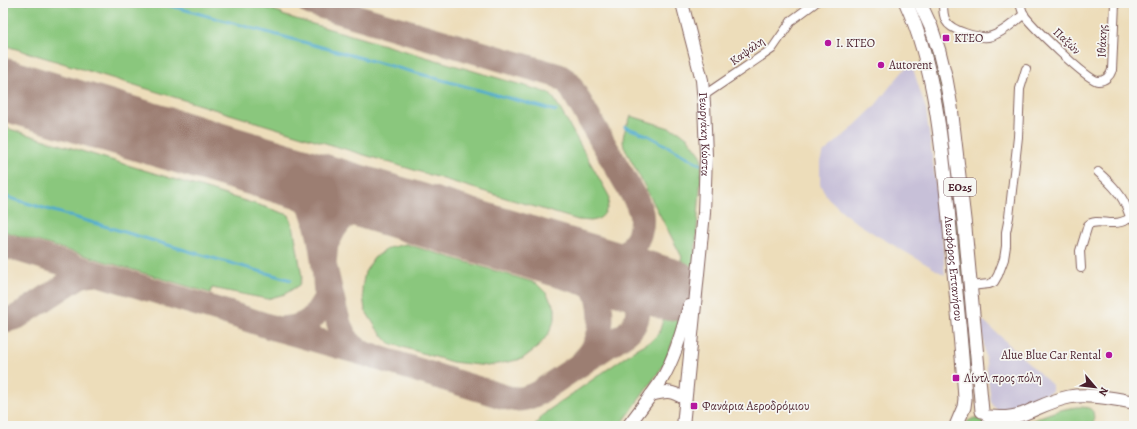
<svg xmlns="http://www.w3.org/2000/svg" width="1137" height="429" font-family="Alegreya,serif">
  <style>
    .industrial { fill: #c7c0d8 }
    .green { fill: #8ac77d; stroke: #6a7354 }
    .lines { fill: none; stroke-linecap: round; stroke-linejoin: round }
    .stream { stroke: #50abce; stroke-width: 3 }
    .taxiway { stroke: #9c7e72; stroke-width: 25 }
    .runway { stroke: #9c7e72; stroke-width: 62 }
    .minor-casing { stroke: #83625d; stroke-width: 10 }
    .secondary-casing { stroke: #83625d; stroke-width: 14 }
    .primary-casing { stroke: #83625d; stroke-width: 15 }
    .minor { stroke: #fff; stroke-width: 8 }
    .secondary { stroke: #fff; stroke-width: 12 }
    .primary { stroke: #fff; stroke-width: 13 }
    .poi-dot { fill: #b5179e; stroke: #f6f6f2; stroke-width: 1.5 }
    .labels { text-anchor: middle; stroke-width: 3.5; stroke-linejoin: round; paint-order: stroke }
    .shield { fill: #f6f6f2; stroke: #7e6067; stroke-width: 1 }
    .shield-label { font-size: 11px; font-weight: bold; fill: #4a1f2b }
    .poi-label { font-size: 12px; fill: #4a1f2b; stroke: #f6f6f2; text-anchor: start }
    .street-label { font-size: 12px; fill: #4a1f2b; stroke: #f6f6f2 }
  </style>
  <rect width="100%" height="100%" fill="#f6f6f2"/>
  <filter id="ink" filterUnits="userSpaceOnUse"><feTurbulence type="fractalNoise" baseFrequency=".025" numOctaves="2"/><feDisplacementMap in="SourceGraphic" scale="8" xChannelSelector="R" yChannelSelector="G"/><feConvolveMatrix kernelMatrix="1 2 1 2 8 2 1 2 1" color-interpolation-filters="sRGB"/></filter>
  <filter id="wash" filterUnits="userSpaceOnUse"><feTurbulence type="fractalNoise" baseFrequency=".012" numOctaves="4" result="noise"/><feDisplacementMap in="SourceGraphic" scale="16" xChannelSelector="R" yChannelSelector="G"/><feGaussianBlur stdDeviation="0.9" result="paint"/><feColorMatrix in="noise" values="0 0 0 0 0 0 0 0 0 0 0 0 0 0 0 0 0 1.4 0 .05"/><feComposite in="paint" operator="in"/></filter>
  <g filter="url(#wash)">
    <rect width="100%" height="100%" fill="#edddba"/>
    <g class="industrial">
      <polygon points="911,62 926,110 936,185 940,205 945,275 876,235 851,219 828,198 820,184 820,161 823,153 848,132 874,107 892,84"/>
      <polygon points="981,321 984,321 1052,385 1052,391 1012,410 1005,412 998,410 994,407 991,402"/>
    </g>
    <g class="green">
      <path d="M3,3H251L282,13V15L549,93L555,100L609,196C609,208 604,220 591,221C587,221 582,220 578,220L3,45Z"/>
      <polygon points="929,39 938,68 948,119 974,384 969,384 944,120 938,81 928,40"/>
      <path d="M631,116L679,131L688,138L701,155L702,163L695,255L679,326L663,366L620,426H534L546,412L638,348L651,341L659,333L682,257L624,147C621,135 626,128 631,116Z"/>
      <polygon points="3,127 265,207 289,215 294,230 302,277 299,285 285,294 267,299 212,288 210,293 3,231"/>
      <polygon points="406,244 536,283 547,294 555,308 555,319 549,333 538,347 522,359 488,366 452,362 389,343 377,329 365,310 362,288 365,272 374,258 388,248"/>
      <path d="M1077,407C1094,407 1095,410 1093,426H1088V423L1068,426H1020C1039,417 1057,409 1077,407Z"/>
      <path d="M974,418C979,418 983,421 985,426H966L968,421Z"/>
    </g>
    <g class="lines">
      <g class="stream">
        <polyline points="160,3 556,111"/>
        <polyline points="625,127 647,135 700,164"/>
        <polyline points="3,196 195,253 291,280"/>
      </g>
      <g class="taxiway">
        <path d="M310,3L559,76L568,82L637,202C638,205 640,209 641,213C644,233 634,251 616,260C612,262 606,264 602,265C593,266 585,263 577,261"/>
        <path d="M3,245L231,314L277,329L362,353L508,398C521,400 526,399 538,393L627,333C634,327 638,319 638,309"/>
        <path d="M554,255C565,260 579,265 587,276C606,299 606,339 584,360"/>
        <polyline points="3,321 17,317 78,277 87,274 95,273"/>
        <path d="M278,329C290,328 299,328 310,320C315,316 325,301 326,295C326,290 325,284 325,279C323,252 317,208 299,186C293,180 286,176 279,172"/>
        <polyline points="362,353 348,342 340,327 335,310 324,264 326,244 334,229 340,221 348,214 357,209 369,205 379,204 394,207"/>
      </g>
      <polyline class="runway" points="3,89 672,290"/>
    </g>
  </g>
  <g filter="url(#ink)">
    <g class="lines">
      <g class="minor-casing">
        <g id="minor">
          <path d="M943,3C943,9 943,16 946,21C951,31 978,38 988,37C1000,35 1015,22 1024,14"/>
          <path d="M1020,3C1021,7 1022,11 1024,15C1032,26 1087,80 1098,81C1105,81 1110,76 1112,70L1115,3"/>
          <polyline points="703,96 772,49 792,20 815,3"/>
          <path d="M1098,172C1108,181 1119,191 1125,204C1128,209 1128,216 1133,220"/>
          <path d="M1081,268L1080,251L1088,225C1095,219 1106,224 1114,223C1120,223 1125,221 1130,218"/>
          <polyline points="970,286 989,284 994,282 998,275 1004,259 1006,246 1006,232 1009,217 1018,137 1020,89 1026,69"/>
        </g>
      </g>
      <g class="secondary-casing">
        <g id="secondary">
          <path id="s1" d="M682,3L702,80L704,103L706,156L704,213L683,426"/>
          <path d="M651,395C666,391 671,390 685,399"/>
          <path d="M628,426C639,411 651,396 661,381C675,358 682,331 689,306"/>
        </g>
      </g>
      <g class="primary-casing">
        <g id="primary">
          <path id="s2" d="M906,3C937,71 943,157 950,230C955,287 962,343 965,399L964,407L956,426"/>
          <polyline points="920,3 931,27 939,51 946,79 951,107 965,228 982,411"/>
          <path d="M989,417C1000,418 1012,418 1023,414C1038,408 1053,400 1069,397C1089,393 1114,399 1134,402"/>
        </g>
      </g>
      <use href="#minor" class="minor"/>
      <use href="#secondary" class="secondary"/>
      <use href="#primary" class="primary"/>
    </g>
  </g>
  <g class="poi-dot">
    <rect x="942" y="34" width="8" height="8" rx="2"/>
    <circle cx="828" cy="43" r="4"/>
    <circle cx="881" cy="65" r="4"/>
    <circle cx="1109" cy="355" r="4"/>
    <rect x="952" y="374" width="8" height="8" rx="2"/>
    <rect x="690" y="402" width="8" height="8" rx="2"/>
  </g>
  <g class="labels">
    <rect class="shield" x="944" y="178" width="32" height="18" rx="3"/>
    <g class="shield-label">
      <text x="960" y="191">ΕΟ25</text>
    </g>
    <g class="poi-label">
      <text x="954" y="42">ΚΤΕΟ</text>
      <text x="836" y="47">Ι. ΚΤΕΟ</text>
      <text x="889" y="69">Autorent</text>
      <text x="1101" y="359" text-anchor="end">Alue Blue Car Rental</text>
      <text x="964" y="382">Λίντλ προς πόλη</text>
      <text x="702" y="410">Φανάρια Αεροδρόμιου</text>
    </g>
    <g class="street-label">
      <text transform="translate(1067 41) rotate(44)" y="4">Παξών</text>
      <text transform="translate(1102 41) rotate(-88)" y="4">Ιθάκης</text>
      <text transform="translate(747 51) rotate(-36)" y="4">Καψάλη</text>
      <text dy="4" stroke="none"><textPath href="#s1" startOffset="134">Γεωργάκη Κώστα</textPath></text>
      <text dy="4" stroke="none"><textPath href="#s2" startOffset="271">Λεωφόρος Επτανήσου</textPath></text>
    </g>
  </g>
  <rect width="1137" height="429" fill="none" stroke="#f6f6f2" stroke-width="16"/>
  <g transform="translate(1095 387) rotate(118)" stroke="#f6f6f2" stroke-width="3" paint-order="stroke">
  <path d="M0-3L7 15L0 10L-7 15Z" fill="#4a1f2b"/>
  <text y="-6" font-size="11" font-weight="bold" text-anchor="middle" fill="#4a1f2b">N</text>
  </g>
</svg>
